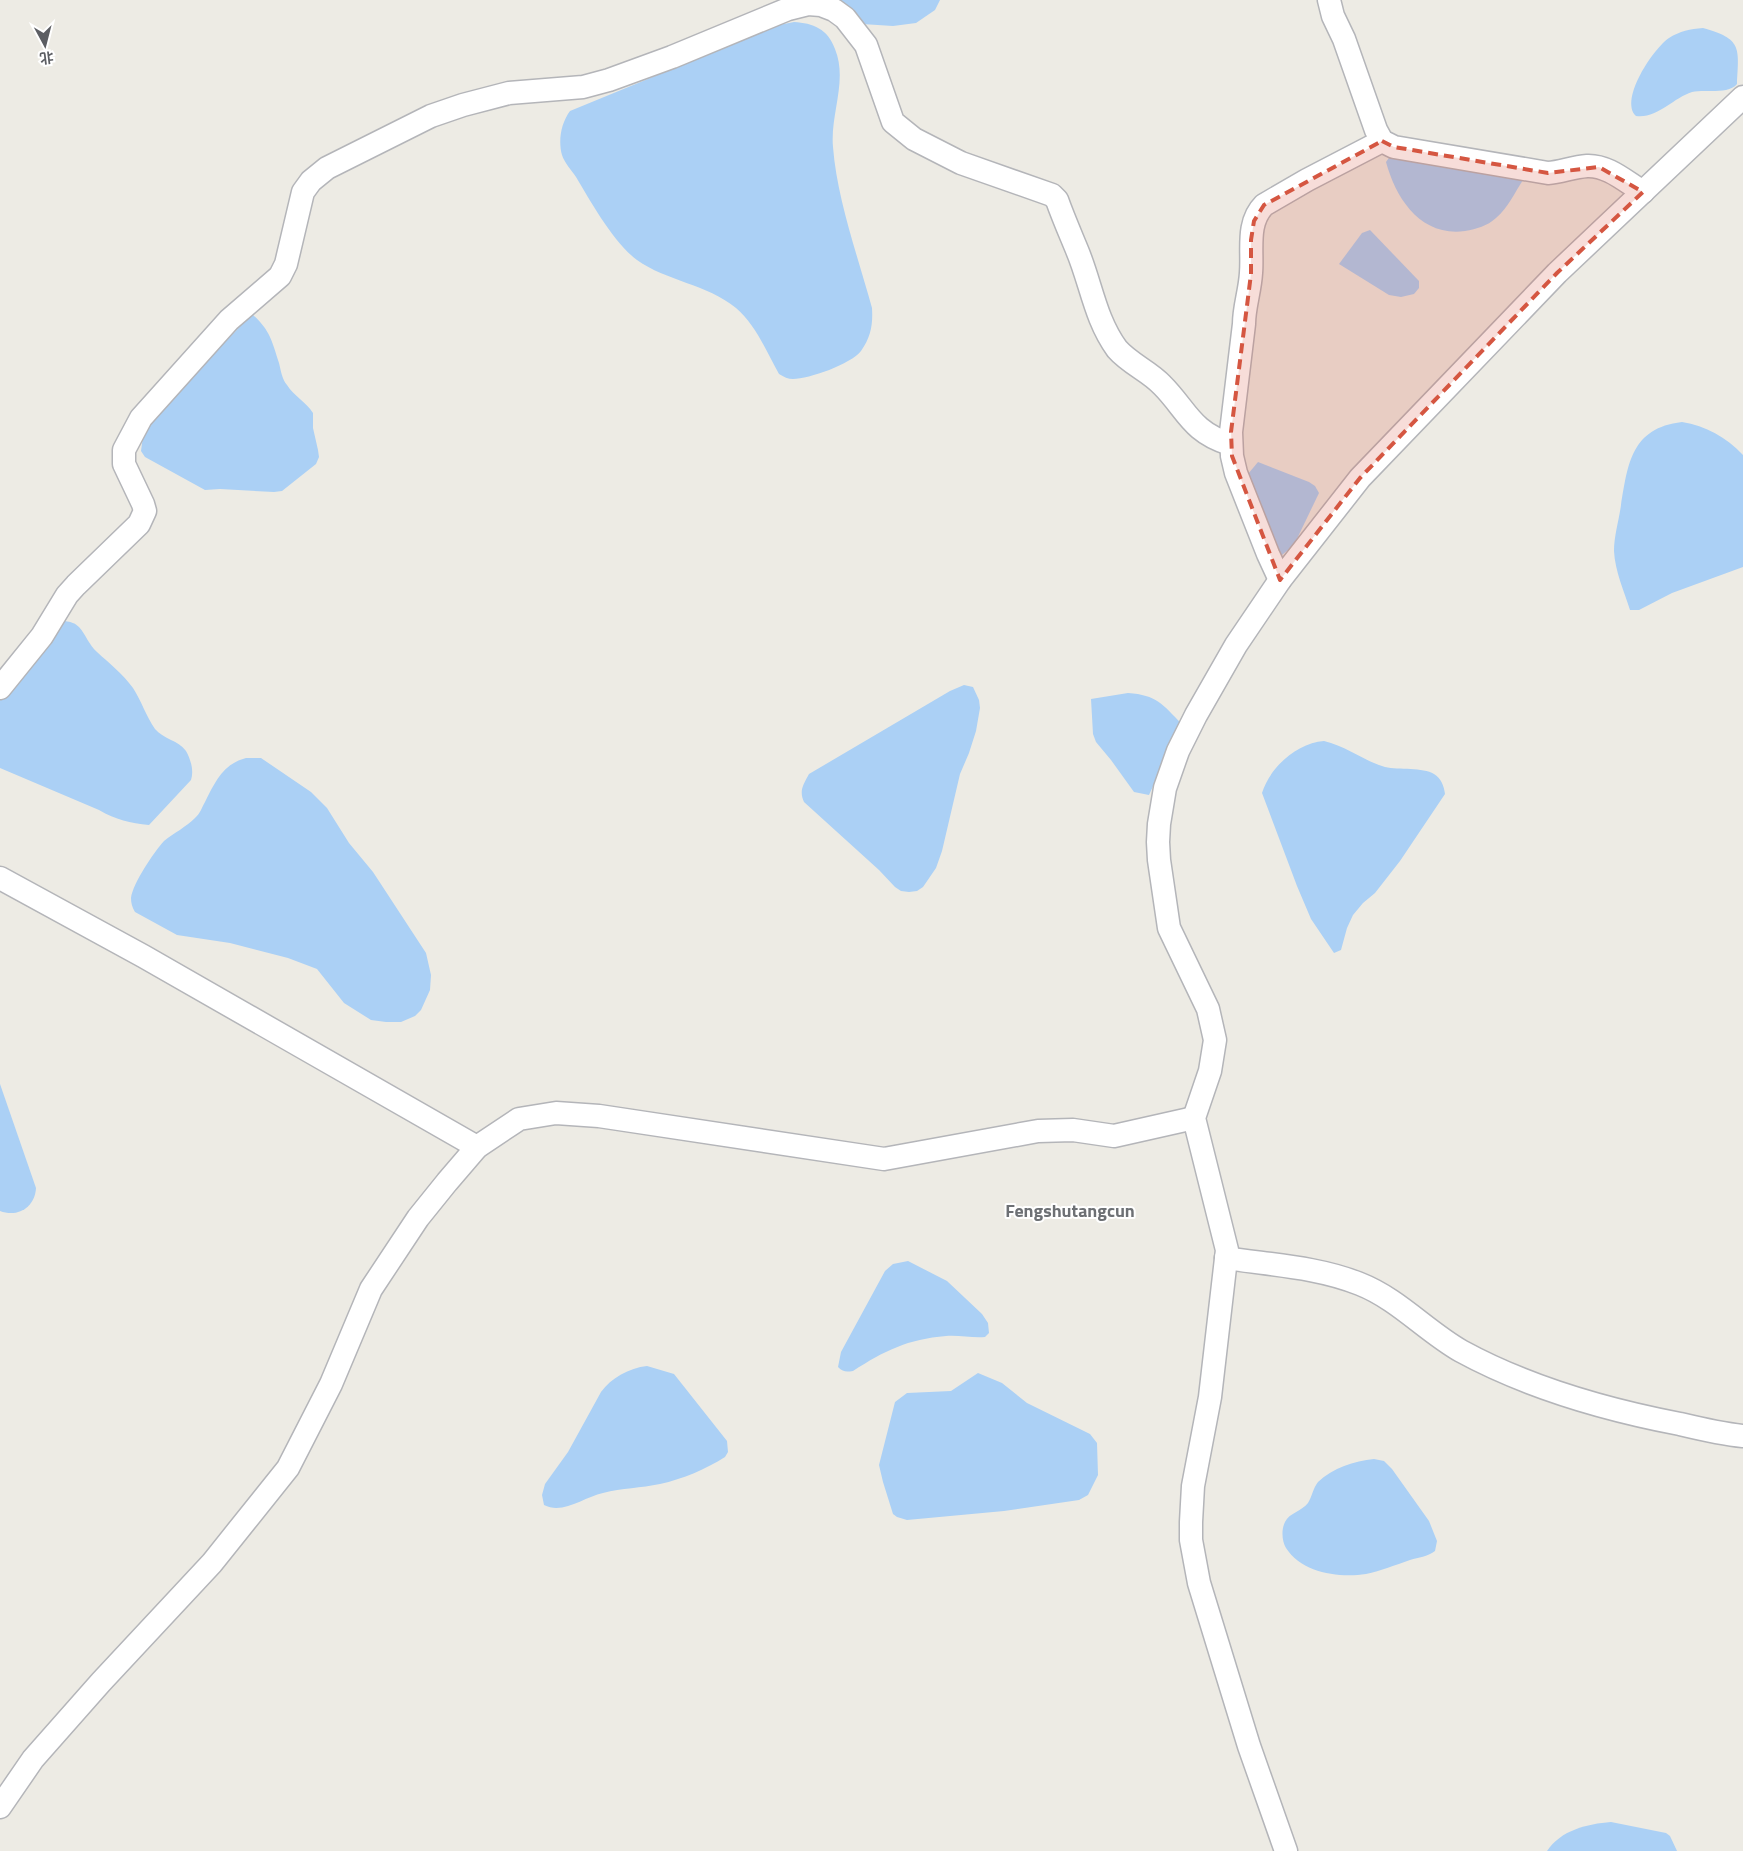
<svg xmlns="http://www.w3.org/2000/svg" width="1743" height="1851" font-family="'Titillium Web','Noto Sans SC',sans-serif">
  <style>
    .water { fill: #abd0f5 }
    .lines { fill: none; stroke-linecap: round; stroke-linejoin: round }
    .minor-casing { stroke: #b4b5b9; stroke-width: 25 }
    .minor { stroke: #fff; stroke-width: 22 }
    .marked { fill: #d55641; fill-opacity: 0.2; stroke: #d55641; stroke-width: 4; stroke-dasharray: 10 6; stroke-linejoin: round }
    .labels { text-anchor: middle; stroke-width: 4; stroke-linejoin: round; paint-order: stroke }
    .quarter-label { font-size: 18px; font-weight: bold; fill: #6d7074; stroke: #fff }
  </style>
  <rect width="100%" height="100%" fill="#edebe4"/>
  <g class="water">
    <polygon points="836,0 940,0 935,10 916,23 893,26 862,24"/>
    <path d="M794,22C813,23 828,29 835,49C848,81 830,114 833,147C837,199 858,257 872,308C873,324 871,337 861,351C851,364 809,379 793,379C788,379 784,377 779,374C766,351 756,325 736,308C707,284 666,281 637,260C613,242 591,202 576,177C572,171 564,162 562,155C558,141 561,123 570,111L779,25Z"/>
    <path d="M1703,28C1742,39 1739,47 1737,84C1728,95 1705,89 1692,92C1673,98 1657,119 1636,116C1619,99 1654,48 1669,38C1680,31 1690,29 1703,28Z"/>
    <path d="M1393,152L1523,180C1515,192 1508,208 1496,218C1487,226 1477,229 1465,231C1421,237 1396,199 1386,162Z"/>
    <polygon points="1370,230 1419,281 1419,288 1414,294 1401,297 1389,295 1339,264 1362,233"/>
    <path d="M252,314C270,330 272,341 279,363C281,371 282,379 287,385C294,396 306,402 313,413V428L318,450L319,457L316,464L282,491L274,492L220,489L205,490L145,457L141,451L143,436L147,429L177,392Z"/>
    <path d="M1682,422C1706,426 1726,437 1743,455V567L1672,593L1639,610H1630C1624,591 1615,571 1614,551C1614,536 1619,520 1621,505C1628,464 1631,428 1682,422Z"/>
    <polygon points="1258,462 1309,482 1315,486 1319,493 1294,545 1282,555 1279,554 1248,474"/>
    <path d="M65,621C71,622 75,623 79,627C86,635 89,645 97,652C110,664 122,673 133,688C141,700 146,716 155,729C163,739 178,740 186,751C191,760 194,771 191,780L149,825C130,823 116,820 99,810L0,768V700Z"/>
    <path d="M964,685L973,687L979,700L980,708L976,731L969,753L960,774L942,851L936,868L923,887L917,891L909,892L901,891L895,887L879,870L804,802C799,791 803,785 809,774L950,691Z"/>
    <path d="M1128,693C1157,695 1162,704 1182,724L1149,795L1134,792L1111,760L1096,742L1093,734L1091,699Z"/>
    <path d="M1324,741C1346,746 1364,761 1385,767C1399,770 1423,767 1434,774C1441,778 1444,786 1445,794L1400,861L1375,893L1363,903L1353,915L1347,928L1341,950L1334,953L1311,919L1297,886L1262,793C1270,767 1297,743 1324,741Z"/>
    <path d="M246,758H261L311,792L327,808L349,843L373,872L426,953L431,975L430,990L421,1010L415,1016L401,1022H386L371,1020L344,1003L317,969L288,958L230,943L177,935L135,912C132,907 131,903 131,898C133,883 154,852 164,841C174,833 186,827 195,818C200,814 202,807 205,802C215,782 223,764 246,758Z"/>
    <path d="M0,1084L36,1188C35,1207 18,1218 0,1211Z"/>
    <path d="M908,1261L947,1281L982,1314L988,1323L989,1333L985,1337C972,1338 959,1335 946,1336C908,1339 884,1351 853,1371C846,1372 843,1372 838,1367L841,1352L885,1271L893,1264Z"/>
    <path d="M647,1366L674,1374L727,1441L728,1452L725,1457C706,1469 683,1479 660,1484C641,1488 622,1488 603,1493C584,1497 563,1515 544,1505L542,1495L545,1484L568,1452L601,1392C611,1378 629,1368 647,1366Z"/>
    <polygon points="978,1373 1002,1383 1027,1403 1090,1434 1097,1443 1098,1475 1088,1495 1079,1500 1004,1511 907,1520 897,1517 893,1514 883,1482 879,1465 895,1402 907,1393 951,1391"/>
    <path d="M1374,1459L1384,1461L1392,1469L1429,1521L1437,1541L1435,1551C1427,1557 1419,1557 1410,1560C1395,1565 1381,1571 1366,1574C1339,1578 1302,1573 1286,1548C1282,1541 1281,1530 1285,1522C1289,1513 1302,1511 1308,1503C1312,1497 1313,1488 1318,1482C1333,1468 1354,1461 1374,1459Z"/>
    <path d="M1611,1822L1666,1833L1670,1836L1677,1851H1547C1561,1830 1587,1824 1611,1822Z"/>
  </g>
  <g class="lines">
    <g class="minor-casing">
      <g id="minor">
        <path d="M1329,0L1333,16L1344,39L1376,130L1382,141L1394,147L1548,173C1561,172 1573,167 1587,166C1608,165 1626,182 1643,192"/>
        <path d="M1280,580L1268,554L1236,473L1232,456L1231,432L1244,324C1244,307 1250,291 1251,273C1253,251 1246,223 1264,205L1307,180L1382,141"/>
        <path d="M0,688L42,636L67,595L76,585L139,524L145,511L143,504L124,464V450L141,418L229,320L280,276L286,264L303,192L311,181L327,168L431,116L463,105L509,93L583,87L609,80L672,57L788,9L808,4L821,5L834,10L845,18L866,45L893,122L914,139L961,163L1052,195L1057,200C1063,217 1070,233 1077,250C1091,283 1095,319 1117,349C1130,364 1149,371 1162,385C1187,410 1191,432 1230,444"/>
        <polyline points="0,878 143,956 477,1147"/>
        <path d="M1226,1258C1271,1265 1318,1267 1360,1284C1398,1299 1426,1331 1461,1351C1527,1387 1607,1410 1680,1424C1701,1429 1722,1434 1743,1436"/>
        <polyline points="0,1807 33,1759 101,1682 212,1563 288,1468 331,1384 371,1289 418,1218 447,1182 477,1147 519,1119 556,1113 599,1116 884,1159 1038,1131 1073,1130 1114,1136 1194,1118"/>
        <polyline points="1286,1851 1249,1746 1199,1583 1191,1540 1191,1522 1193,1486 1210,1397 1227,1250 1194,1118 1210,1071 1215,1040 1208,1009 1169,928 1159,860 1158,842 1159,824 1165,788 1178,751 1196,715 1236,645 1280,580 1360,478 1557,273 1743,97"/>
      </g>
    </g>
    <use href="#minor" class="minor"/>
  </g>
  <path class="marked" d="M1382,141L1394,147L1548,173L1599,167L1643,192L1557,273L1360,478L1280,580L1232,456L1231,432L1251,274V240L1254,221L1264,205Z"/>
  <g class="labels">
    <g class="quarter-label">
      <text x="1070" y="1217">Fengshutangcun</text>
    </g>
  </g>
  <g transform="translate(45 45) rotate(173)" stroke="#ffffff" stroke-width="4" paint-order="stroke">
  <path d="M0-4L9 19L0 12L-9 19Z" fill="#5c5e63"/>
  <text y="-8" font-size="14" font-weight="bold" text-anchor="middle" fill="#5c5e63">北</text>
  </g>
</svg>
